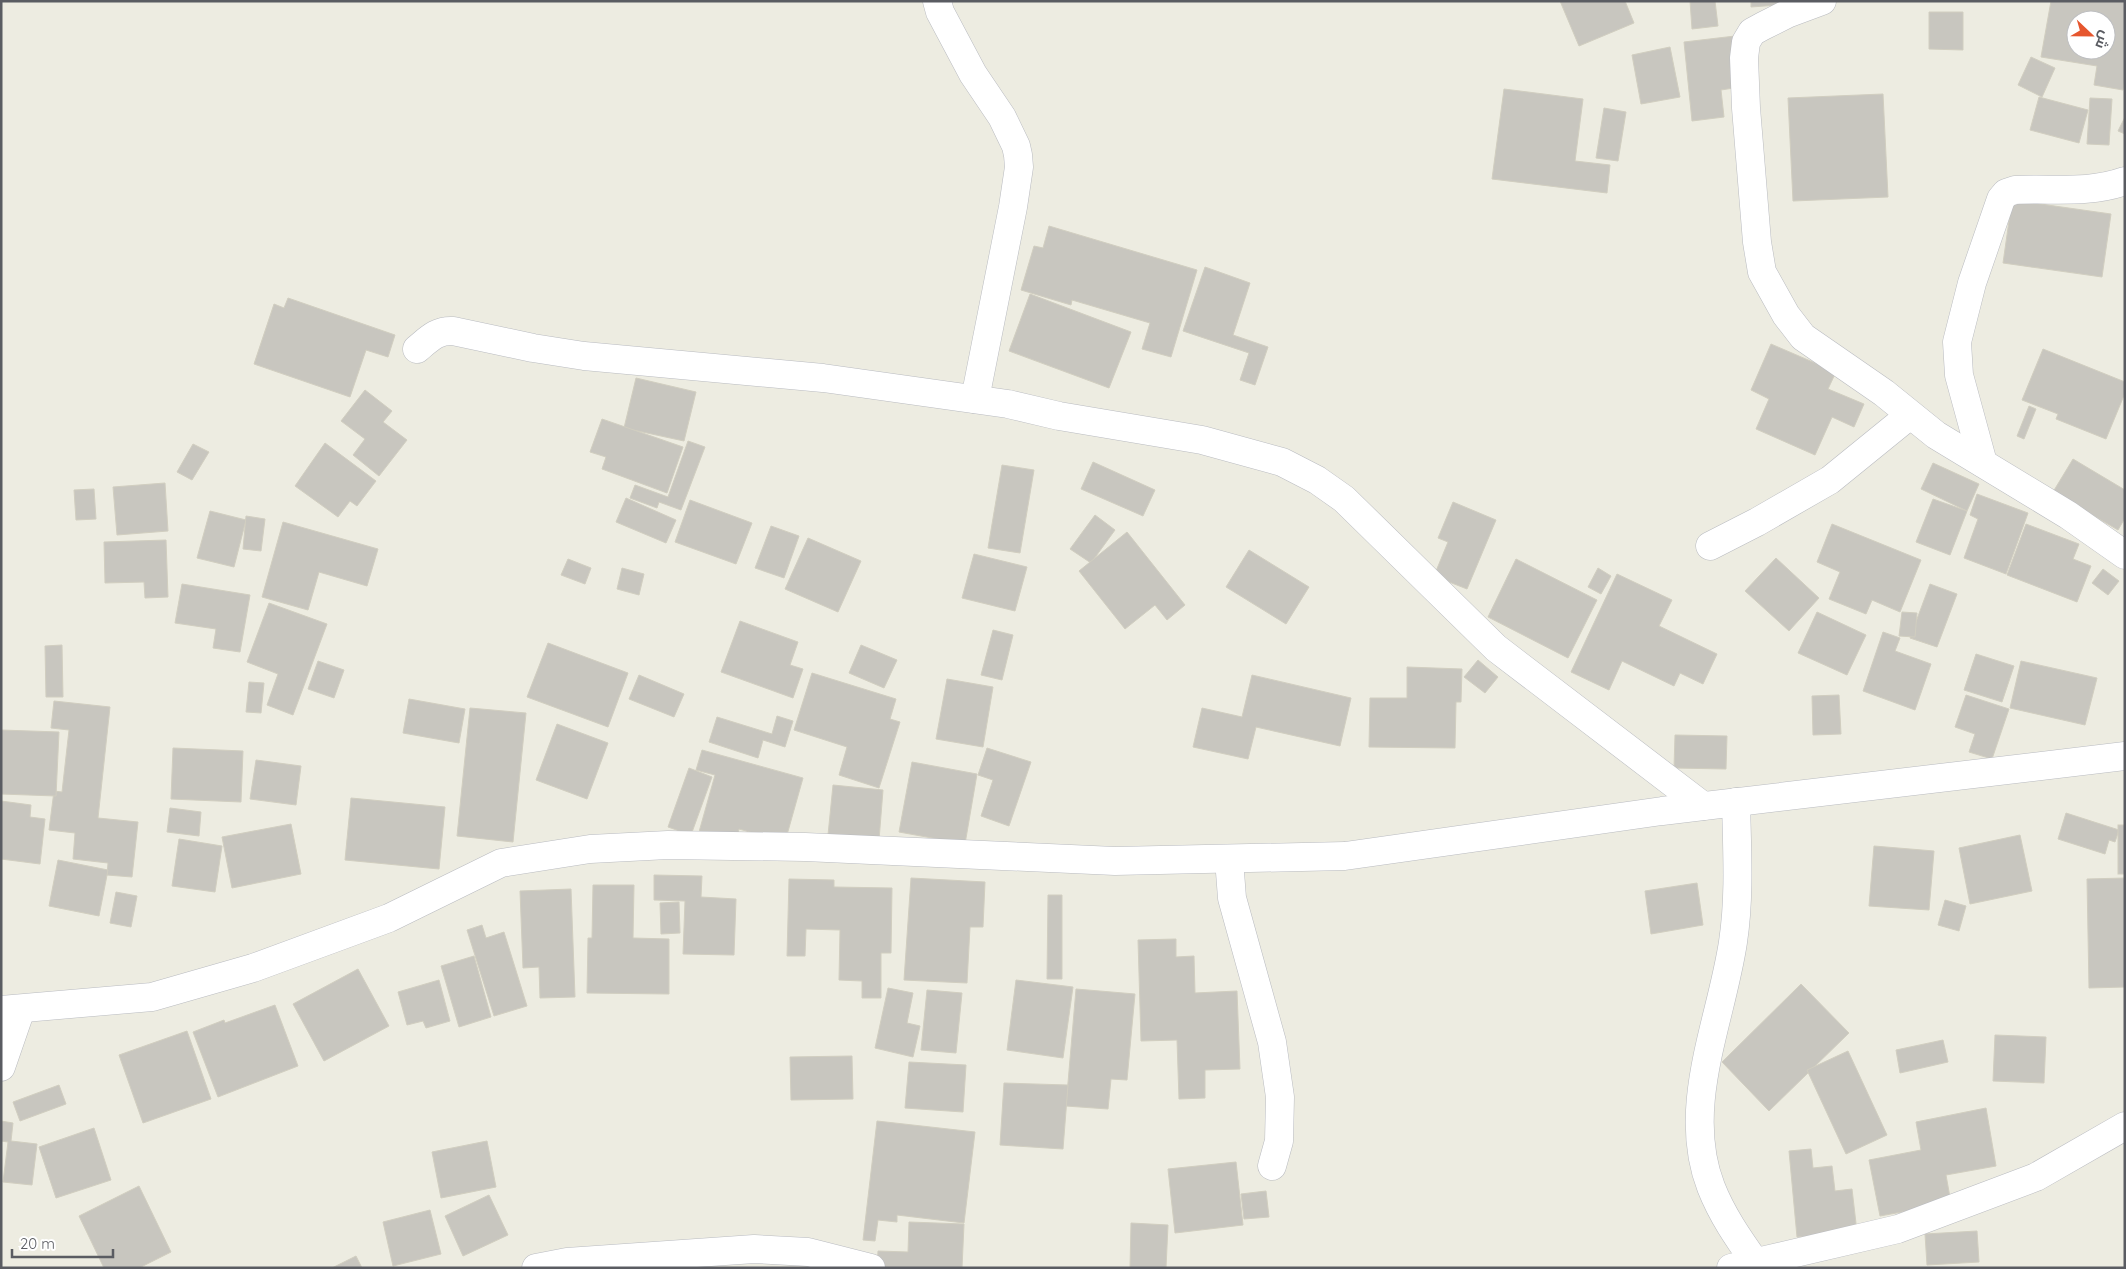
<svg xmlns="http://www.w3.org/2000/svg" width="2126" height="1269" font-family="Quicksand,Cairo,sans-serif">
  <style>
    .building { fill: #c8c6bf; stroke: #d1cec0; fill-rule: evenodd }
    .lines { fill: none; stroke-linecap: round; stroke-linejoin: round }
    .minor-casing { stroke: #b9bbc0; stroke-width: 29 }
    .minor { stroke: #fff; stroke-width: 28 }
  </style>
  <rect width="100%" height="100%" fill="#edece1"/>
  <g class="building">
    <polygon points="1560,1 1625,1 1634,23 1579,46"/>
    <polygon points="1690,1 1715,1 1718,26 1692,29"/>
    <polygon points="1751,1 1778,1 1778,5 1751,7"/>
    <path d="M2051,1H2125V77L2123,90L2094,85L2097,66L2041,57ZM2076,20H2106V50H2076Z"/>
    <polygon points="1929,12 1963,12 1963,50 1929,49"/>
    <polygon points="1735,36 1740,87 1721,90 1724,117 1692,121 1684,42"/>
    <polygon points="1670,47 1680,97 1641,104 1632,55"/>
    <polygon points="2031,57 2055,68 2042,97 2018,85"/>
    <polygon points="1504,89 1583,99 1575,161 1610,165 1607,193 1492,179"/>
    <polygon points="1883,94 1888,197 1793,201 1788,98"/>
    <polygon points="2039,97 2088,110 2079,143 2030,130"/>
    <polygon points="2090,98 2112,99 2109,145 2087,144"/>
    <polygon points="1604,108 1626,112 1618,161 1596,158"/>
    <polygon points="2125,117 2125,134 2118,131"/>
    <polygon points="2012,200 2111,214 2102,277 2003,263"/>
    <polygon points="1049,226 1197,270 1171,357 1142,349 1150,323 1072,300 1071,305 1021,290 1034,246 1043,248"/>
    <polygon points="1205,267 1250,283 1233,335 1268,347 1255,385 1240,380 1249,353 1183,331"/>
    <polygon points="1030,294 1131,332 1109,388 1009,351"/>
    <polygon points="288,298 395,335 388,357 366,350 350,397 254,364 274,304 284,308"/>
    <polygon points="1771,344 1836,372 1828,389 1864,404 1854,427 1832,417 1815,455 1756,429 1769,399 1751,390"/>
    <polygon points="2043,349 2125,382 2125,393 2106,439 2056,419 2058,414 2022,400"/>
    <polygon points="636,378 696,392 684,441 624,428"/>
    <polygon points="365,390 392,411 383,422 407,440 379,476 353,455 365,439 341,421"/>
    <polygon points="2029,406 2036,409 2024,439 2017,436"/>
    <polygon points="602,419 683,447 667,493 602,469 606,457 590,452"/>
    <polygon points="688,441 705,447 681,510 659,502 657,508 630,498 635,485 668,497"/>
    <polygon points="325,443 376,481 357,506 350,501 338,517 295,486"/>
    <polygon points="193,444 209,452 192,480 177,472"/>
    <polygon points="2073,459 2125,490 2125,518 2118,530 2053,492"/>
    <polygon points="1093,462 1155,490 1143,516 1081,489"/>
    <polygon points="1933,463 1979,484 1967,511 1921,489"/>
    <polygon points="1002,465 1034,470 1020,553 988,548"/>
    <polygon points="165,483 168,531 117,535 113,487"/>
    <polygon points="94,489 96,519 76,520 74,490"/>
    <polygon points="1977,494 2028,513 2006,574 1964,558 1978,519 1970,515"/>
    <polygon points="626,498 676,520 666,543 616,522"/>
    <polygon points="1933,499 1967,511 1950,555 1916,542"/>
    <polygon points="690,500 752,523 736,564 675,542"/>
    <polygon points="1453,502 1496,520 1467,589 1434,576 1448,542 1438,538"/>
    <polygon points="210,511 246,520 234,567 197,558"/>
    <polygon points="1095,515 1115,530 1091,563 1070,549"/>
    <polygon points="246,516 265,519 261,551 243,549"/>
    <polygon points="283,522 378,549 367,586 319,572 308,610 262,597"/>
    <polygon points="1832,524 1921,560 1900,612 1872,600 1866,614 1829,599 1840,572 1817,562"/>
    <polygon points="2026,524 2079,544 2073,559 2091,566 2077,602 2007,575"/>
    <polygon points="771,526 799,536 784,578 755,568"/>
    <polygon points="1127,532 1185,605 1167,620 1155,605 1125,629 1079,571"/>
    <polygon points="808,538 861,561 838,612 785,589"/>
    <polygon points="166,540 168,597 145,598 144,582 105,583 104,542"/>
    <polygon points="1249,550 1309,587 1286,624 1226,587"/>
    <polygon points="974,554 1027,567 1015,611 962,598"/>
    <polygon points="1776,558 1819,598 1789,631 1745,591"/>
    <polygon points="568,559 591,568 585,584 561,575"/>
    <polygon points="1516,559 1597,600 1568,658 1488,617"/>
    <polygon points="622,568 644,574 639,595 617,589"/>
    <polygon points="1598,568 1611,576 1601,594 1588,587"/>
    <polygon points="2103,569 2119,581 2108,595 2092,583"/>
    <polygon points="1617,574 1672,600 1659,626 1717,654 1703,684 1680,673 1674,686 1622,661 1609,690 1571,672"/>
    <polygon points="182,584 250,595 240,652 213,648 216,629 175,623"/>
    <polygon points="1930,584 1957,594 1937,647 1910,638"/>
    <polygon points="269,603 327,624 293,715 267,705 278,674 247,662"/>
    <polygon points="1817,612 1866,635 1847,675 1798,653"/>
    <polygon points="1902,612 1917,613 1915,637 1899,636"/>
    <polygon points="740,621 798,642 790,665 803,669 793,698 721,672"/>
    <polygon points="993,630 1013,635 1002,680 981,675"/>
    <polygon points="1883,632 1900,638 1895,651 1931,664 1915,710 1863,691"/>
    <polygon points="548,643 628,673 608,727 527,697"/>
    <polygon points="62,645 63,697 46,697 45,646"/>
    <polygon points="861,645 897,660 884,688 849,673"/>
    <polygon points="1976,654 2014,666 2002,702 1964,690"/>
    <polygon points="1478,660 1498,677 1485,693 1464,677"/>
    <polygon points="318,661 344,670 334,698 308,689"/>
    <polygon points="2021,661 2097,678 2085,725 2010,708"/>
    <polygon points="1407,667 1462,669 1461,702 1456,702 1455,748 1369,747 1370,698 1407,698"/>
    <polygon points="812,673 896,699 890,719 900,722 879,788 839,775 847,747 794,730"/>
    <polygon points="639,675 684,694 674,717 629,699"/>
    <polygon points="1252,675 1351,698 1340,746 1256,727 1248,759 1193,747 1202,708 1242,717"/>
    <polygon points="947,679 993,687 983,747 936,739"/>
    <polygon points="249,682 264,683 261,713 246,712"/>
    <polygon points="1839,695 1841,734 1813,735 1812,696"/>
    <polygon points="1966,695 2009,709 1992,759 1969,752 1975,734 1955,727"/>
    <polygon points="409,699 465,709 459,743 403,733"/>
    <polygon points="54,701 110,707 98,818 138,822 132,877 107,875 108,863 73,859 75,833 49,830 54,791 62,792 69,730 51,728"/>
    <polygon points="470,708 526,713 513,842 457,836"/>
    <polygon points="777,716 793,721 785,747 763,740 758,758 709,742 717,717 772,734"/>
    <polygon points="557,724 608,743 587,799 536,780"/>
    <polygon points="1,730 59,732 56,796 1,794"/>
    <polygon points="1675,735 1727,736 1726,769 1674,768"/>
    <polygon points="173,748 243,751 241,802 171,799"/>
    <polygon points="987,748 1031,762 1009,826 981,816 993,780 978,775"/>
    <polygon points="702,750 803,778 785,842 739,829 736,842 699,832 715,775 696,770"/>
    <polygon points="256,760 301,766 296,805 250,799"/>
    <polygon points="912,762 977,774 965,844 899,832"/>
    <polygon points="689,768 712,777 691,835 668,827"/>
    <polygon points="833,785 883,790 879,840 828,835"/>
    <polygon points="351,798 445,807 439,869 345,860"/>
    <polygon points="1,801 31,805 30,817 45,819 40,864 1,859"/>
    <polygon points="170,808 201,812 199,836 167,832"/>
    <polygon points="2066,813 2119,830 2115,842 2109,840 2105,854 2058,839"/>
    <polygon points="291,824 301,874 232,888 222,837"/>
    <rect x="2118" y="825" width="7" height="49"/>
    <polygon points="2020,835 2032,891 1970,904 1959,848"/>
    <polygon points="179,839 222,846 215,892 172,886"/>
    <polygon points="1874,846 1934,851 1929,910 1869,906"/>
    <polygon points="58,860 108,870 99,916 49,906"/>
    <polygon points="654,875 702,876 701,897 736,899 734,955 683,954 685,901 654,900"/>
    <polygon points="911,878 985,882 983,927 970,927 967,983 904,980"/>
    <polygon points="2125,878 2125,987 2089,988 2087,879"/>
    <polygon points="789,879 834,880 834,887 892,888 891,953 881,953 881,998 862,998 862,981 839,980 840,930 806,929 805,956 787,956"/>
    <polygon points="1697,883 1703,925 1651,934 1645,891"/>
    <polygon points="593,885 634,885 633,938 669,939 669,994 587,993 588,938 592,938"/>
    <polygon points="571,889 575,997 540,998 539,967 523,968 520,891"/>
    <polygon points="116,892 137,896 131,927 110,923"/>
    <polygon points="1048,895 1062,895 1062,979 1047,979"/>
    <polygon points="1945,900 1966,906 1959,931 1938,925"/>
    <polygon points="679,902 680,933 661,934 660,903"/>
    <polygon points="482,925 486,938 504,932 527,1006 494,1016 467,930"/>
    <polygon points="1176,939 1176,957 1194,956 1195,993 1237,991 1240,1069 1205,1070 1205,1098 1179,1099 1177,1040 1141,1041 1138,940"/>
    <polygon points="474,956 491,1017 459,1027 441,966"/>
    <polygon points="358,969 389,1026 324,1061 293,1004"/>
    <polygon points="439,980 450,1021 426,1028 423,1021 407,1025 398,992"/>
    <polygon points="1016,980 1073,987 1063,1058 1007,1050"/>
    <polygon points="1801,984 1849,1033 1769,1111 1722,1062"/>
    <polygon points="888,988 913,993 907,1023 920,1026 913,1057 875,1048"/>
    <polygon points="1076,989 1135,994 1127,1080 1111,1079 1108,1109 1066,1106"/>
    <polygon points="927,990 962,993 956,1053 921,1050"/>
    <polygon points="275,1005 298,1066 218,1097 193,1032 224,1020 225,1023"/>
    <polygon points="187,1031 211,1099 143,1123 119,1055"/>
    <polygon points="1995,1035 2046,1037 2044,1083 1993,1081"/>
    <polygon points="1943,1040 1948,1062 1900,1073 1896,1050"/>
    <polygon points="1848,1051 1887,1135 1846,1154 1807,1070"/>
    <polygon points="852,1056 853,1099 791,1100 790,1057"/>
    <polygon points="909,1062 966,1065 963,1112 905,1108"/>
    <polygon points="1004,1083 1068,1085 1063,1149 1000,1145"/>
    <polygon points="59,1085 66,1104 20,1121 13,1102"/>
    <polygon points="1986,1108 1996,1166 1946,1175 1951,1203 1880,1216 1869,1160 1921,1150 1916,1122"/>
    <polygon points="1,1121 13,1123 11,1141 37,1144 32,1185 3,1182 8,1142 1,1141"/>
    <polygon points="877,1121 975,1132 964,1223 897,1215 897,1222 878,1220 875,1241 863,1240"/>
    <polygon points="94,1128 111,1180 56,1198 39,1147"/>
    <polygon points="487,1141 496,1187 441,1198 432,1152"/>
    <polygon points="1811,1149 1813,1168 1832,1166 1835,1191 1852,1189 1857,1232 1797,1237 1789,1151"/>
    <polygon points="1236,1162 1243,1225 1175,1233 1168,1169"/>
    <polygon points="139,1186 171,1252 139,1268 104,1268 79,1216"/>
    <polygon points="1266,1191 1269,1217 1244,1219 1241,1194"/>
    <polygon points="489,1195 508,1235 463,1256 445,1216"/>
    <polygon points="430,1210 441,1254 393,1266 383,1222"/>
    <polygon points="909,1222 964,1224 962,1268 877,1268 878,1251 908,1252"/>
    <polygon points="1131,1223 1168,1225 1166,1268 1130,1268"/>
    <polygon points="1977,1231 1979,1262 1927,1265 1925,1234"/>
    <polygon points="356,1256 362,1268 332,1268"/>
  </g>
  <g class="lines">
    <g class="minor-casing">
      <g id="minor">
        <polyline points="937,1 940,12 973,74 1002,117 1016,146 1018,155 1019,167 1013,207 975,399"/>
        <polyline points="1822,1 1787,14 1763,26 1752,32 1746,42 1744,58 1746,108 1757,242 1762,272 1786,315 1803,337 1884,393 1936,435 2068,515 2125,555"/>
        <path d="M417,349C429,339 437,330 453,331L533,348L584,356L823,378L1008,404L1059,416L1202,440L1282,462L1317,480L1344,499L1496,648L1703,806"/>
        <path d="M1983,463L1959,375L1957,342L1972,283L2001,199L2006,193L2015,190C2053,188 2088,194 2125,181"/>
        <polyline points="1710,546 1757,522 1830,480 1910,415"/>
        <path d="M1736,802C1737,849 1740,896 1733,942C1721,1022 1680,1107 1711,1187C1722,1215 1738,1238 1755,1262"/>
        <polyline points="1229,859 1232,898 1272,1042 1280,1097 1279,1141 1272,1166"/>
        <polyline points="1,1010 152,997 253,968 389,918 501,863 590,849 668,845 805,847 1115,861 1345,856 1662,811 2125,756"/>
        <polyline points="1,1067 21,1009"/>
        <polyline points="536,1268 567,1262 754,1249 808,1252 871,1268"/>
        <polyline points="1731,1268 1898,1229 2036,1177 2125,1126"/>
      </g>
    </g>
    <use href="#minor" class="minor"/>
  </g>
  <rect width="2126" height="1269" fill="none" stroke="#5a5c62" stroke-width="5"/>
  <g transform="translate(2091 35) rotate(112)"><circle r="24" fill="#ffffff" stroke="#bdbec0"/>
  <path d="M0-4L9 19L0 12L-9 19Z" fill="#e6562e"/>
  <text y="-8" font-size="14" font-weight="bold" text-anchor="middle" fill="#5a5c62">ش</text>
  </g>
  <path d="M12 1249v8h101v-8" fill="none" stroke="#5a5c62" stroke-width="2.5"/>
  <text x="20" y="1249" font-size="15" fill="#5a5c62" stroke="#ffffff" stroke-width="4" paint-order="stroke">20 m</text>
</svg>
